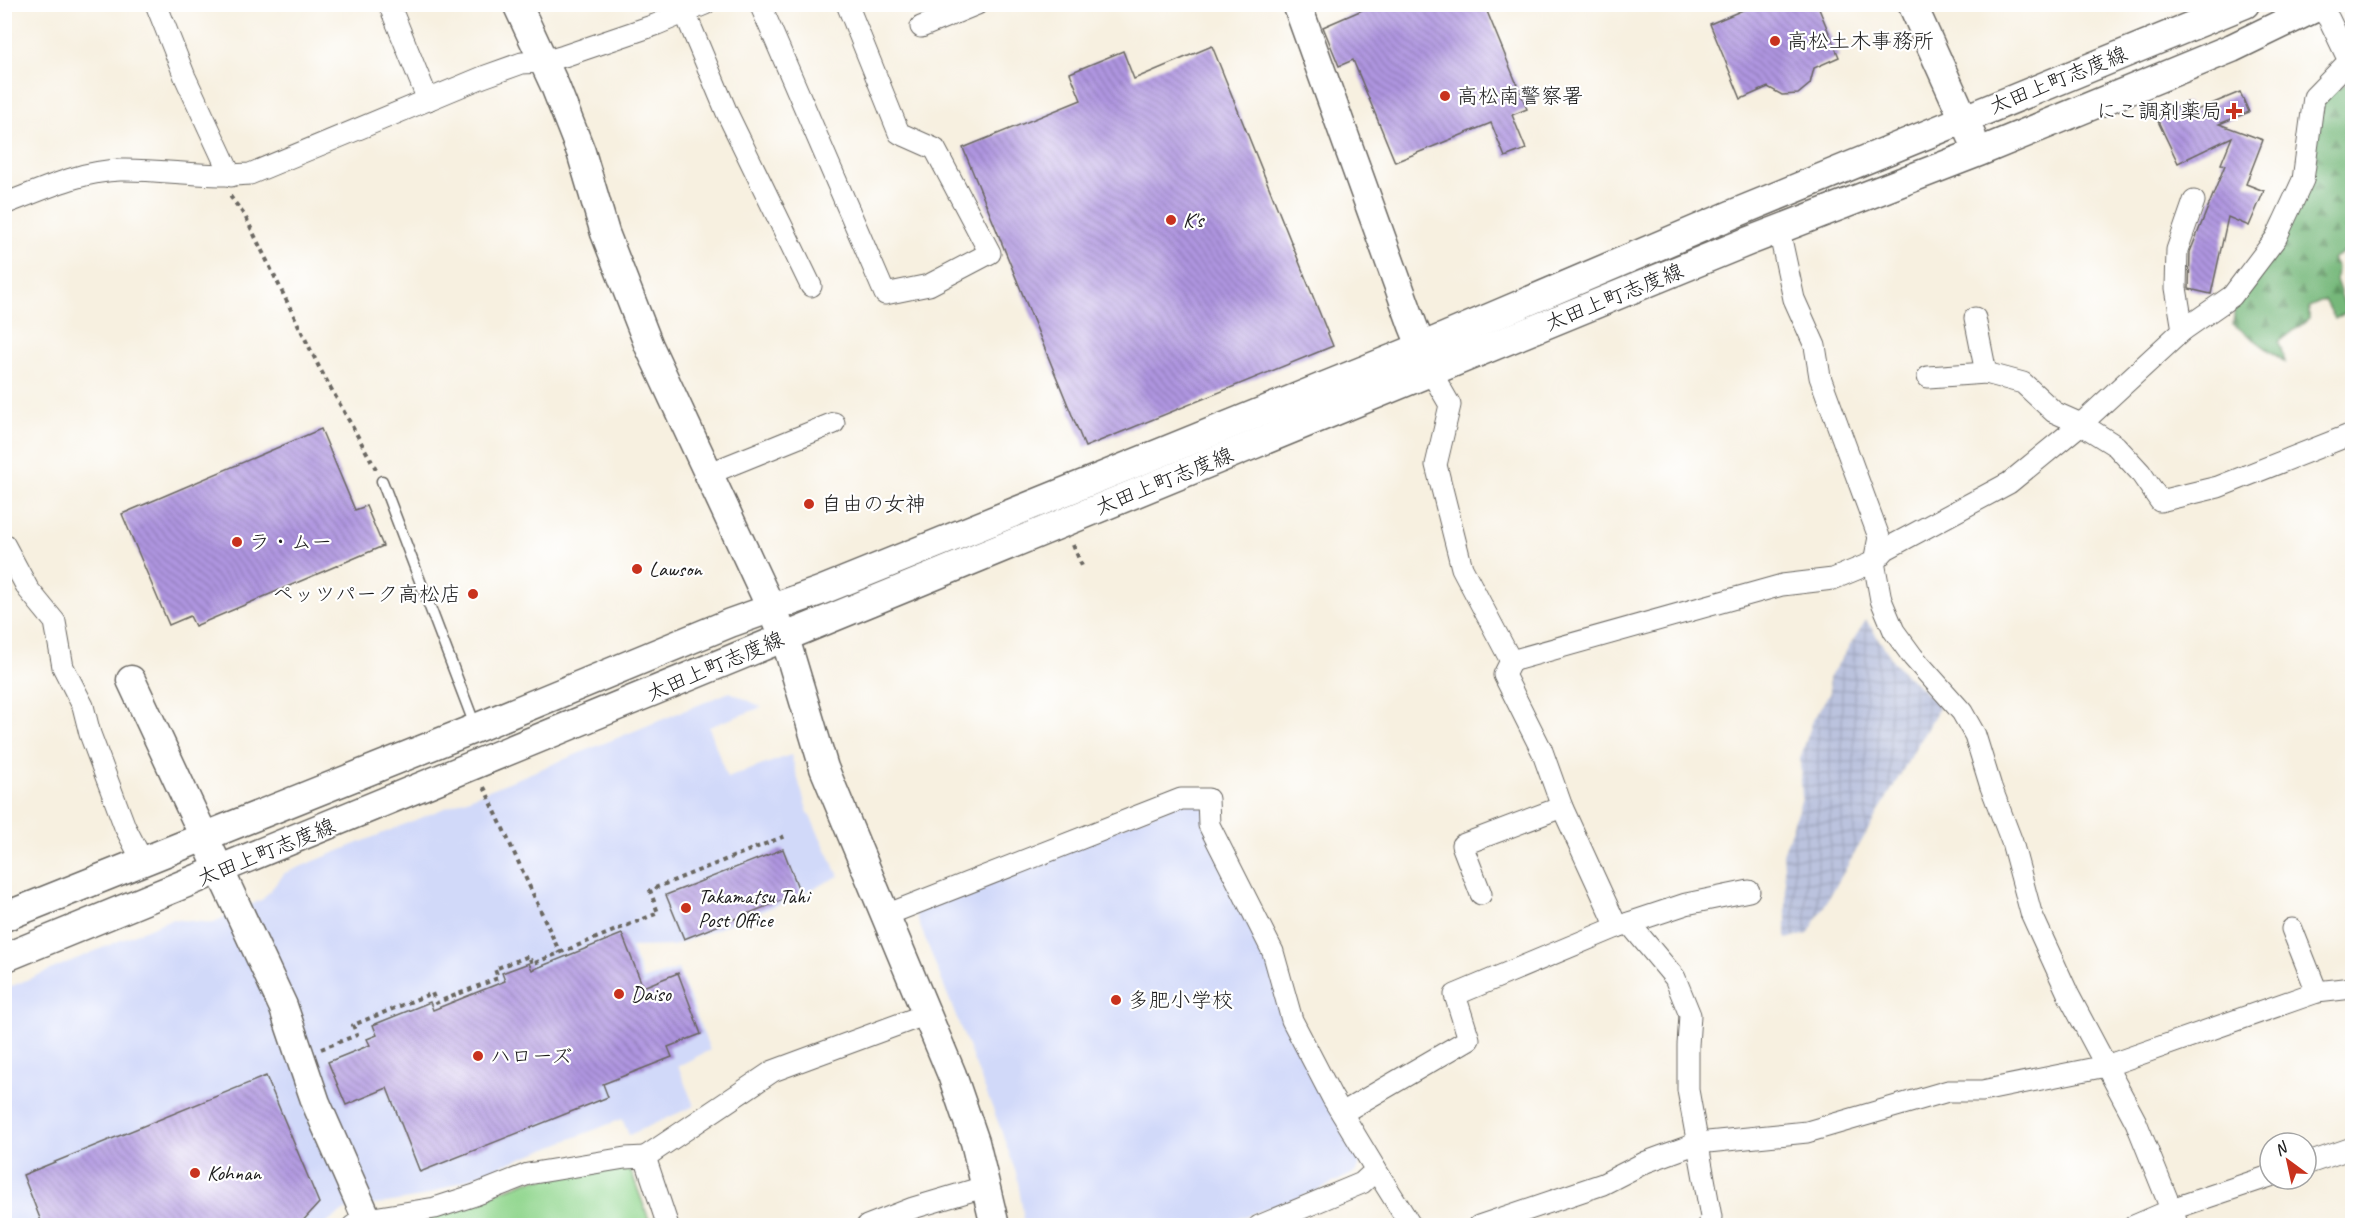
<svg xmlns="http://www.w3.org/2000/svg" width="2357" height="1230" font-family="Caveat,'Klee One',sans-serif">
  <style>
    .built { fill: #d1d9f9 }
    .industrial { fill: url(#industrial-grid) }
    .forest { fill: url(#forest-firs); stroke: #496a4b; stroke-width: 1.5 }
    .pitch { fill: #93d790; stroke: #587a56; stroke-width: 1.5 }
    .building { fill: url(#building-back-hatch) }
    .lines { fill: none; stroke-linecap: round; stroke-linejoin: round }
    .lane-casing { stroke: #696661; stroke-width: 13 }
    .street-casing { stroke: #696661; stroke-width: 23 }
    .secondary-casing { stroke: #696661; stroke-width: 31 }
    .path { stroke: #696661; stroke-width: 4; stroke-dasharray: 4.5 4.5; stroke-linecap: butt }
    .lane { stroke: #fff; stroke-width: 10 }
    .street { stroke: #fff; stroke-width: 21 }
    .secondary { stroke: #fff; stroke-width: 28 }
    .poi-dot { fill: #c8321e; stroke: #fff; stroke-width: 2 }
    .labels { text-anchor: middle; stroke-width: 4.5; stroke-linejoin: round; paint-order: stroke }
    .poi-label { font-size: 21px; fill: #1c1c1c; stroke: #fff; text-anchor: start }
    .street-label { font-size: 21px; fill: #1c1c1c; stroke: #fff }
  </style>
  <defs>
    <pattern id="industrial-grid" width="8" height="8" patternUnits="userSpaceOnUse" patternTransform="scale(1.5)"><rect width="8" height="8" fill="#bbc3de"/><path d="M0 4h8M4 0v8" fill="none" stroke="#a0a7be"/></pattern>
    <pattern id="forest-firs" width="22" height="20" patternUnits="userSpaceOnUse" patternTransform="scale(1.5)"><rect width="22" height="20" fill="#76b87a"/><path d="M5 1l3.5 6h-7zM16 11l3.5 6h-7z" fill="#609563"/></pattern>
    <pattern id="building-back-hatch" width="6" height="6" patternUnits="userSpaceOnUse" patternTransform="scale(1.5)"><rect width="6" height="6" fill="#af95e0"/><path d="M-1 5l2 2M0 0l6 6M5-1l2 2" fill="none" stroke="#8e79b5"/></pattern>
  </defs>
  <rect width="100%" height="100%" fill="#fff"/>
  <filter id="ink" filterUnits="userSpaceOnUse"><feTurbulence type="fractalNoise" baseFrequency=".0167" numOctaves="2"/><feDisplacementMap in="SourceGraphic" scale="12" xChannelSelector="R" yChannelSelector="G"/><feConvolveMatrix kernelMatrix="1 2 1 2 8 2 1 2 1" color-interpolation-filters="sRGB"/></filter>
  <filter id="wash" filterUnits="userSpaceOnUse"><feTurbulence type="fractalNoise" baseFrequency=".008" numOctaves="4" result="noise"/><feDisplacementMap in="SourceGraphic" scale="24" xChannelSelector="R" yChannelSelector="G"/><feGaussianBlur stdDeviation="1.35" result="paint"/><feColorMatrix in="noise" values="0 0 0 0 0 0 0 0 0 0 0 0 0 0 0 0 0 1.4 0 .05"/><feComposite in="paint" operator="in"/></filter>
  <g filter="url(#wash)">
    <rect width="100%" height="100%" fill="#f7f0e0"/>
    <g class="built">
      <polygon points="730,692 762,707 709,727 727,778 791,755 807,810 839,876 783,903 673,946 631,947 643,980 678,969 710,1050 678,1066 694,1106 629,1135 622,1119 421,1197 345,1210 324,1225 5,1226 5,989 171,919 212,923 263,899 285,873"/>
      <polygon points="1179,803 1203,803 1231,876 1362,1159 1356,1172 1316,1191 1220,1225 1025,1225 1017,1176 1000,1127 915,913"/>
    </g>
    <polygon class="industrial" points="1866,620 1896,665 1940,706 1808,934 1786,939 1786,894 1783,854 1802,798 1800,759 1813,720 1830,692 1829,678"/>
    <polygon class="forest" points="2347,83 2352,90 2352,237 2349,242 2352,247 2332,259 2337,267 2336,280 2347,312 2335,319 2325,300 2309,307 2309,319 2279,342 2285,362 2233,324 2235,305 2315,133 2325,97"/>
    <polygon class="pitch" points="629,1166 651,1225 419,1226 418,1222 528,1181"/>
    <g id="blocks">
      <g class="building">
        <polygon points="1376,4 1484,4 1527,109 1512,115 1526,149 1505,157 1491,123 1395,162 1353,60 1339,66 1323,27"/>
        <polygon points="1757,4 1817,4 1839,57 1814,68 1810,84 1798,94 1782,95 1768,87 1741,99 1710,24"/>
        <polygon points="1212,46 1333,346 1085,447 963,148 1081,100 1070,73 1123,51 1134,79"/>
        <polygon points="2240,92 2249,112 2219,124 2263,140 2246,184 2264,191 2249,226 2228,217 2211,294 2189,289 2190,252 2225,165 2221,164 2232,137 2178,163 2156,117 2187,102 2192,112"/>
        <polygon points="321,429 355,510 366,506 383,546 195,626 190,616 169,625 122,514"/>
        <polygon points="783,849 800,893 684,939 666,895"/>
        <polygon points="622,934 643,987 678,973 701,1034 668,1047 672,1057 603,1084 608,1097 420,1172 387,1088 346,1105 328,1062 370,1045 367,1039 377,1035 373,1025 430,1002 433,1010 505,981 502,973 529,963 532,970"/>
        <polygon points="266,1076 319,1203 300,1224 296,1226 43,1226 23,1175"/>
      </g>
    </g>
  </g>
  <g filter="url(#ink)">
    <use href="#blocks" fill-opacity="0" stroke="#696661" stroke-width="1.5"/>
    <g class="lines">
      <g class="lane-casing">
        <polyline id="lane" points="382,481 476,728"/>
      </g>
      <g class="street-casing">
        <g id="street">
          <polyline points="156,4 185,77 231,176"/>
          <polyline points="389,4 428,100"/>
          <polyline points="760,4 885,294 929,285 990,253 935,149 899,133 847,4"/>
          <polyline points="685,13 727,113 811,286"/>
          <polyline points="921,27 977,4"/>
          <path d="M4,204C42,190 80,171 120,170C163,169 206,178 250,174L483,77L522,63L543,62L564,56L655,25L705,4"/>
          <polyline points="1779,230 1794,299 1815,346 1820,377 1879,537 1874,562 1881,600 1894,631 1913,657 1962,712 1975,735 1991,787 2012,842 2031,913 2069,996 2136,1122 2178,1226"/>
          <polyline points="1975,318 1986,373 2023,383 2054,412 2081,424 2116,446 2140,472 2160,501 2218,487 2352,434"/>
          <polyline points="2183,330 2232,296 2276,238 2303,180 2314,97 2349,61 2329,19 2318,4"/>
          <polyline points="1928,377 1986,373"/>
          <polyline points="708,474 834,423"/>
          <polyline points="4,544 28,589 55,622 63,667 83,706 90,734 125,827 142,860"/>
          <polyline points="1511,661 1782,585 1833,579 1874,562 1886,549 2009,483 2081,424 2183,330 2176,288 2177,250 2194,201"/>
          <polyline points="1481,894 1462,845 1562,807"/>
          <polyline points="886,915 1181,799 1208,799 1209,825 1273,952 1292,1020 1332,1097 1376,1170 1362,1183 1259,1226"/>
          <polyline points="1629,923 1675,978 1690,1015 1688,1045 1688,1090 1711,1217 1709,1226"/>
          <polyline points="1617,927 1686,904 1749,891"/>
          <polyline points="2292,929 2317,992"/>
          <polyline points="1342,1113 1469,1039 1455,995 1617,927 1562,807 1542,751 1504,675 1511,661 1462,568 1436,465 1450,405 1431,372"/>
          <polyline points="645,1157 773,1071 927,1014"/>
          <polyline points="2306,1164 2352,1148"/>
          <polyline points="1376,1170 1411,1226"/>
          <polyline points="353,1226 367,1219 435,1208 475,1195 528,1174 625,1158 645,1157 668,1226"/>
          <polyline points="867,1226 913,1208 987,1186"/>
          <polyline points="1479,1226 1603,1184 1646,1162 1698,1143 1807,1132 1948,1091 1982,1091 2106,1066 2317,992 2352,988"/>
          <polyline points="2134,1226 2178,1207 2270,1176"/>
        </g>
      </g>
      <g class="secondary-casing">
        <g id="secondary">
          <polyline points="517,4 555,86 581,152 605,233 649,346 785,638 824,768 952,1075 975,1142 995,1226"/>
          <polyline points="1297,4 1413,326 1428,363"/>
          <polyline points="1912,4 1972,137"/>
          <polyline points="131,680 283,1006 316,1103 367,1219"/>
          <polyline points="4,917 476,728 730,623 820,591 1421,347 1738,212 2245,4"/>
          <polyline points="4,958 1749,241 1979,152 2232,48 2323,4"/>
        </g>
      </g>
      <g class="path">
        <polyline points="230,196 245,216 319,367 376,469"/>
        <polyline points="1073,545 1082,566"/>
        <polyline points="484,787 560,953"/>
        <polyline points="321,1049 357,1035 353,1025 432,993 436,1003 498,978 495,969 529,956 532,964 658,913 650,890 785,836"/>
      </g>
      <use href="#lane" class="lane"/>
      <use href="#street" class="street"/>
      <use href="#secondary" class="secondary"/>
    </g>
  </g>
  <g class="poi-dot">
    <circle cx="1775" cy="41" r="6"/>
    <circle cx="1445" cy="96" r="6"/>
    <path d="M2231 102h6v6h6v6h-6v6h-6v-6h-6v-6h6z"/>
    <circle cx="1171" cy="220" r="6"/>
    <circle cx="809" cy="504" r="6"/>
    <circle cx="237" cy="542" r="6"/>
    <circle cx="637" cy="569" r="6"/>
    <circle cx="473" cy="594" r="6"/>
    <circle cx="686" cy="908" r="6"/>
    <circle cx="619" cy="994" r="6"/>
    <circle cx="1116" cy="1000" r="6"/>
    <circle cx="478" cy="1056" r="6"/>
    <circle cx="195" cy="1173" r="6"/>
  </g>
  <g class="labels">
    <g class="poi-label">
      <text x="1787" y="48">高松土木事務所</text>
      <text x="1457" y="103">高松南警察署</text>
      <text x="2222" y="118" text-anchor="end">にこ調剤薬局</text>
      <text x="1183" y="227">K's</text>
      <text x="821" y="511">自由の女神</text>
      <text x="249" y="549">ラ・ムー</text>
      <text x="649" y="576">Lawson</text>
      <text x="461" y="601" text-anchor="end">ペッツパーク高松店</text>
      <text x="698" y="903">Takamatsu Tahi<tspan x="698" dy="24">Post Office</tspan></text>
      <text x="631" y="1001">Daiso</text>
      <text x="1128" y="1007">多肥小学校</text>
      <text x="490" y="1063">ハローズ</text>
      <text x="207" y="1180">Kohnan</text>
    </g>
    <g class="street-label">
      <text transform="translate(2058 80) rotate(-22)" y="7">太田上町志度線</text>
      <text transform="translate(1614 297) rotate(-22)" y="7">太田上町志度線</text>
      <text transform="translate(1164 481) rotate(-22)" y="7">太田上町志度線</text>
      <text transform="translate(715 666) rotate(-23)" y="7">太田上町志度線</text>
      <text transform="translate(266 852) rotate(-22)" y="7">太田上町志度線</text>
    </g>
  </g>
  <rect width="2357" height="1230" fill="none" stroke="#fff" stroke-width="24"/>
  <g transform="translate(2288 1161) rotate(327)"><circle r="28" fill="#ffffff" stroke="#a4a4a4" stroke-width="1.5"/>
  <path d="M0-4.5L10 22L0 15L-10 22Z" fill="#c8321e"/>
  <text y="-9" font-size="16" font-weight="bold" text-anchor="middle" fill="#1c1c1c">N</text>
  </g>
</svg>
